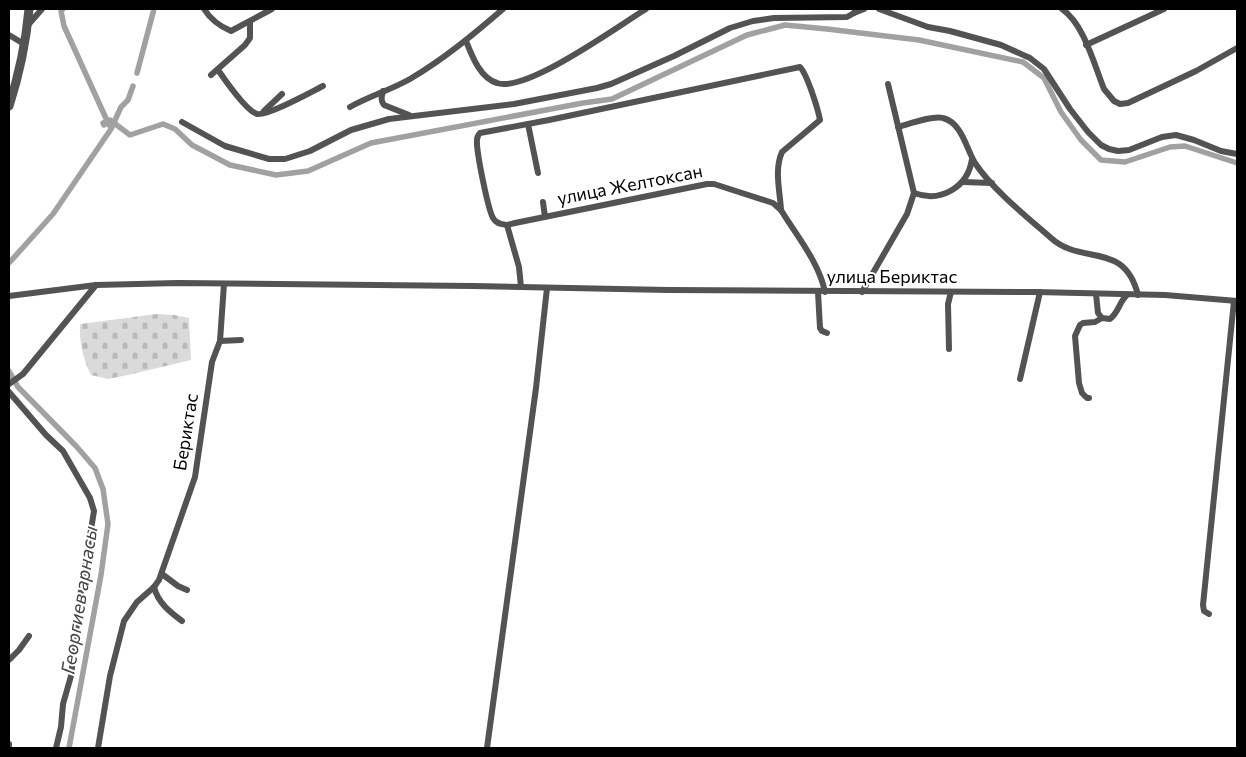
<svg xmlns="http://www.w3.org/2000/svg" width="1246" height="757" font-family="Commissioner,sans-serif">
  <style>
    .cemetery { fill: url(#cemetery-stones) }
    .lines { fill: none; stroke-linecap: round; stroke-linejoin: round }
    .canal { stroke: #a1a1a1; stroke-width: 5.5 }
    .minor { stroke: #535353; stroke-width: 6 }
    .tertiary { stroke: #535353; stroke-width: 9 }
    .labels { text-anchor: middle; stroke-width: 4; stroke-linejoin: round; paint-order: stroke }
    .street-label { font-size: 18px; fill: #000; stroke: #fff }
    .water-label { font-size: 19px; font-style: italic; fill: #424242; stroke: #fff }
  </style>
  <defs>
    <pattern id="cemetery-stones" width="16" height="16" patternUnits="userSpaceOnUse" patternTransform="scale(1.25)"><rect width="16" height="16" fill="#dadada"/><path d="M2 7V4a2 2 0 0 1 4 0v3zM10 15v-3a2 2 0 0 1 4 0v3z" fill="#b9b9b9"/></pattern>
  </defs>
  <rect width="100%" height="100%" fill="#fff"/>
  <path class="cemetery" d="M157,314L174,315L189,318L191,360L128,375L108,379L91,375C83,359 79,342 80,324Z"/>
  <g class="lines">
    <g class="canal">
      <polyline points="63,9 61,11 64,26 109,125"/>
      <polyline points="137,73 154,9"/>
      <polyline points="104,125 103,123 110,120 130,135 163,124 175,129 192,145 230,165 276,175 308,171 371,143 583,103 612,99 747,35 785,25 827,29 919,40 1023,62 1044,78 1061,112 1081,140 1101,160 1125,162 1170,147 1185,146 1237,163"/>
      <polyline points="9,263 53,214 111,129 121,107 128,100 133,86"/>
      <polyline points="9,371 18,387 77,447 95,468 103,489 108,524 101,575 69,748"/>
    </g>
    <g class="minor">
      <path d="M204,9C211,20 219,26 231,31L272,9"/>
      <polyline points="879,9 928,27 950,31 1001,45 1030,58 1044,69 1070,109 1088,132 1101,145 1109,149 1118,151 1129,150 1162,137 1176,135 1194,140 1221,151 1237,154"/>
      <path d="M1062,9C1084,24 1094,64 1104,89L1114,101L1120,104L1128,103L1196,71L1237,48"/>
      <polyline points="854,13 864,9"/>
      <polyline points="28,25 42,9"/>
      <polyline points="9,35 24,44"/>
      <path d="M466,41C472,56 480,78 497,83C526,93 618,26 646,9"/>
      <polyline points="1086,45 1164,9"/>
      <path d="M218,70C225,80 246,111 257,114C268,116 311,92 323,86"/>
      <polyline points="211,75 245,45 250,38 250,22"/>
      <path d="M383,91C382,96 380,100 384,105L409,115"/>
      <path d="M350,107C369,96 391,90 410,79C444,59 474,34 503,9"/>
      <polyline points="264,111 282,94"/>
      <polyline points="182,122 225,146 269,159 285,159 310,151 351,130 389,119 514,104 597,88 611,84 674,56 730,28 753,21 774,18 847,17 854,13 856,9"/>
      <polyline points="528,124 538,173"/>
      <path d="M898,127C909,124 933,115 943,118C962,123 966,148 975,163C992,189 1027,217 1051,238C1082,266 1124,240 1138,295"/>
      <polyline points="963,182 992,183"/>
      <path d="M914,193C941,203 968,187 972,159"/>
      <polyline points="543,202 545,217"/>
      <path d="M507,225C502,224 496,224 493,218C488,209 476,151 477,140C477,137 478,135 480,133L549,120L800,67C807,74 818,109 820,120L782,152C774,170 780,191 781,210"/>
      <path d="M507,225L515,223L707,184H714L773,203L781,210C796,235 819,262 825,292"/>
      <polyline points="507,225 519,267 521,287"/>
      <polyline points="818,292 820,328 822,331 827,333"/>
      <polyline points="862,292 907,214 914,193 888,84"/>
      <path d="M1096,294L1098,313L1102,318L1110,319C1119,312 1119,302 1127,295"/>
      <polyline points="9,296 96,285 178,283 473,286 668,290 1036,292 1165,295 1237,301"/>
      <polyline points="220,341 241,340"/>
      <polyline points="949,349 948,304 951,292"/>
      <polyline points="1020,379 1040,292"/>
      <polyline points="9,384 23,374 96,285"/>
      <polyline points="9,392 46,435 63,451 90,498 94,511 80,597 71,676 63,704 61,727 56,748"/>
      <polyline points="1089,398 1087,398 1082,393 1079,383 1075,336 1080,325 1083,323 1095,322 1102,318"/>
      <polyline points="162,574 178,586 187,590"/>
      <path d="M154,587C158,603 170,612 182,621"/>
      <polyline points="1209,614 1204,611 1203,605 1234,301"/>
      <polyline points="9,660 19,650 29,636"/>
      <polyline points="9,744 9,748"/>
      <polyline points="98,748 110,676 124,621 137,602 154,587 159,580 195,477 212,362 220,341 224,284"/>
      <polyline points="487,748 536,388 547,288"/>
    </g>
    <path class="tertiary" d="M9,106C19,75 26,42 29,9"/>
  </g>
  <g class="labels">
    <g class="street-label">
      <text transform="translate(630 185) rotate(-11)" y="6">улица Желтоксан</text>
      <text x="892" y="283">улица Бериктас</text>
      <text transform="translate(186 432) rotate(-81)" y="6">Бериктас</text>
    </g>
    <g class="water-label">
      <text transform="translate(79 600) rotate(-81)" y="7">Георгиев арнасы</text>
    </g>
  </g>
  <rect width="1246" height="757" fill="none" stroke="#000000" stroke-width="20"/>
</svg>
